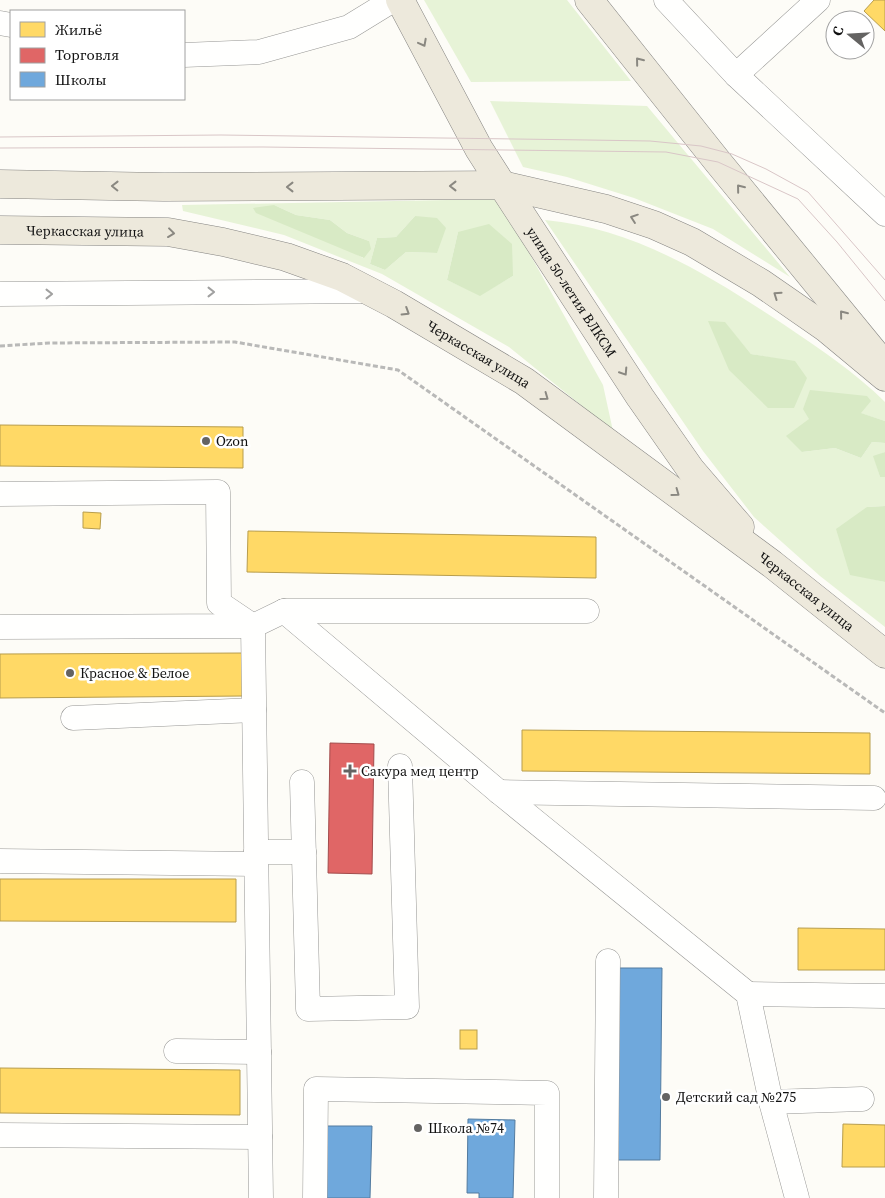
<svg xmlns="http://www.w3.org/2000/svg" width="885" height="1198" font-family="'Source Serif 4',serif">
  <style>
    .green { fill: #e7f3d7; fill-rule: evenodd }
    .forest { fill: #d8eac5 }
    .homes { fill: #ffd966; stroke: #b89d4c }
    .shops { fill: #e06666; stroke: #a24c4c }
    .schools { fill: #6fa8dc; stroke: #537b9f }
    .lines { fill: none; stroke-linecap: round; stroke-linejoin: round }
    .minor-casing { stroke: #979795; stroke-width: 25 }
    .major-casing { stroke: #858482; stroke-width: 29 }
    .path { stroke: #b9b9b8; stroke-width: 3; stroke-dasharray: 5 2.5; stroke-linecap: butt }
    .minor { stroke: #fffffe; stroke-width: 24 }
    .major { stroke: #ede9dc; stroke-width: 28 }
    .tram { stroke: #d9c6c7; stroke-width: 1 }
    .oneway { stroke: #8a8881 }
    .oneway2 { stroke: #a0a09f }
    .poi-dot { fill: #646362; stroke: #fff; stroke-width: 2 }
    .labels { text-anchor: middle; stroke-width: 5; stroke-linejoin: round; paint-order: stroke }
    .street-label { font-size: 14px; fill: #111; stroke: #fff }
    .poi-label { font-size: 14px; fill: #111; stroke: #fff; text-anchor: start }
  </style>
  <rect width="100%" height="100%" fill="#fdfcf7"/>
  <g class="green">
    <polygon points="424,0 567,0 631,81 471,82"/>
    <polygon points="490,101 647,106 790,277 713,229 634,198 567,177 523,167"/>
    <path d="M499,199L603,385L613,431L509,347L382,274L284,235L183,211L182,205ZM274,205L296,215L330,220L347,233L369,241L363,258ZM415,216L437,253L406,252L385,270L370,264L377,238L396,237ZM458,232L513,276L480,295L447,280Z"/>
    <path d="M545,220C635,228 712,277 786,326C820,349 856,373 885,402V421L860,413L809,419L802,452L835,448L861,458L872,442L885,443V452L874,457L880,477H885V506L867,507L850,574L885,582V627L820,576L754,517L703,451ZM724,322L751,354L795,362L730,370Z"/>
  </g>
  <g class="forest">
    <polygon points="274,205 296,215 330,220 347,233 369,241 371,249 364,258 256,213 253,208"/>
    <polygon points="415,216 437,218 446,228 437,253 406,252 385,270 370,264 377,238 396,237"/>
    <polygon points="489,224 512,244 513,276 480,296 447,280 458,232"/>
    <polygon points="708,321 725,322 751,354 795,361 807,378 794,408 768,408 729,370"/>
    <polygon points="810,390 867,396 871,401 861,413 885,421 885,443 872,442 861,458 835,448 802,452 786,436 809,419 803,409"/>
    <polygon points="885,452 885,477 880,477 873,456"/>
    <polygon points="885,506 885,582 850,575 836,529 867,507"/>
  </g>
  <g class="homes">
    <polygon points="874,0 885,0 885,31 864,11"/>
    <polygon points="0,425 243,427 243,468 0,466"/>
    <polygon points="83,512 101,513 100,529 83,528"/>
    <polygon points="248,531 596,537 596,578 247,572"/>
    <polygon points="244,653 244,696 0,698 0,654"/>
    <polygon points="522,730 870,733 870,774 522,771"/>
    <polygon points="0,879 236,879 236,922 0,921"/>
    <polygon points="798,928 885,929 885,970 798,970"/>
    <rect x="460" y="1030" width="17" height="19"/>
    <polygon points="0,1068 240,1070 240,1115 0,1113"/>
    <polygon points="843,1124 885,1125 885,1167 842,1167"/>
  </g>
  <polygon class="shops" points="330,743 374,744 372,874 328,873"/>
  <g class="schools">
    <polygon points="619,968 662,968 660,1160 616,1160"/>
    <polygon points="468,1119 515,1120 513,1198 479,1198 479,1193 467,1193"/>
    <polygon points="327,1126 372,1126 370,1198 326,1198"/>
  </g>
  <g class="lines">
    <g class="minor-casing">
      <g id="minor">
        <polyline points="666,0 736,75 885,214"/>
        <polyline points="0,23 11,25"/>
        <polyline points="184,55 259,52 349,27 393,0"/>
        <polyline points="736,75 818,0"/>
        <polyline points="0,294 370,291"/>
        <polyline points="0,494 218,492 219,603 253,626 261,1198"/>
        <polyline points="284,611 499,792 748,994 771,1102 797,1198"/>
        <polyline points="0,627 253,626 284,611 587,611"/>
        <polyline points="73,718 254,710"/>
        <polyline points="302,782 308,1009 407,1007 400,766"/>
        <polyline points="499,792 874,798"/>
        <polyline points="256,852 304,852"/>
        <polyline points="0,861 256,864"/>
        <polyline points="748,994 885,996"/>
        <polyline points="176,1051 259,1052"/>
        <polyline points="771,1102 862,1099"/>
        <polyline points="0,1135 260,1137"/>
        <polyline points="315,1198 316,1089 547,1093 547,1198"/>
        <polyline points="606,1198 608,961"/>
      </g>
    </g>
    <g class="major-casing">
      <g id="major">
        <path id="s1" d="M400,0L479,149L502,185L640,397L691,470L740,527"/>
        <polyline points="589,0 718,162 876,355"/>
        <polyline points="0,184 164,187 502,185 606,209 654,225 692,242 761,283 826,328 885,377"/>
        <path id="s2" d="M0,230L168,232L223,242L286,257L342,277L394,304L524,381L772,564L885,654"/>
      </g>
    </g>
    <polyline class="path" points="0,346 49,343 235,342 398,370 885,713"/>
    <use href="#minor" class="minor"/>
    <use href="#major" class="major"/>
    <g class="tram">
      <polyline points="0,137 221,135 588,140 650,141 701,146 732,154 766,169 808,192 885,280"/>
      <polyline points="0,148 263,147 666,152 718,162 798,199 837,242 885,301"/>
    </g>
  </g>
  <defs><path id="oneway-chevron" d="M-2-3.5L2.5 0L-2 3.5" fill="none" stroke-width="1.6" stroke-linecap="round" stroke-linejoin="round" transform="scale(1.25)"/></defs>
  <g class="oneway">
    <use href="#oneway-chevron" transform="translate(423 43) rotate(62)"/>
    <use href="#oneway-chevron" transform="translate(639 61) rotate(-129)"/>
    <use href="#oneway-chevron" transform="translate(115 186) rotate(-179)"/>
    <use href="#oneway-chevron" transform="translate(453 186) rotate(180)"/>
    <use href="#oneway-chevron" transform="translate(290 187) rotate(180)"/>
    <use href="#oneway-chevron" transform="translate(740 188) rotate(-129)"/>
    <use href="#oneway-chevron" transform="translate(634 218) rotate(-161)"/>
    <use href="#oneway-chevron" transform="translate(171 233) rotate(7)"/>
    <use href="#oneway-chevron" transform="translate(777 295) rotate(-145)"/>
    <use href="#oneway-chevron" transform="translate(406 312) rotate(32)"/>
    <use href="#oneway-chevron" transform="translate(843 314) rotate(-129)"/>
    <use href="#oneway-chevron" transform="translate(624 372) rotate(57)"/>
    <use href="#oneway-chevron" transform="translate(545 397) rotate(36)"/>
    <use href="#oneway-chevron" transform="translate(676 493) rotate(36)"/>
  </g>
  <g class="oneway2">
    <use href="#oneway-chevron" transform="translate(211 292)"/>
    <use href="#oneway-chevron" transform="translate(49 294)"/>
  </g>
  <g class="poi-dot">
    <circle cx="206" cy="441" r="5"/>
    <circle cx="70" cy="673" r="5"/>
    <path d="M347.5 763.5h5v5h5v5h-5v5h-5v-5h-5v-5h5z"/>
    <circle cx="666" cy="1097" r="5"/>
    <circle cx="418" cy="1128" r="5"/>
  </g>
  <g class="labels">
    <g class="street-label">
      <text dy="5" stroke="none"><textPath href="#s2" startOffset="85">Черкасская улица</textPath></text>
      <text dy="5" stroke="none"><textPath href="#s1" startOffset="339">улица 50-летия ВЛКСМ</textPath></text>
      <text dy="5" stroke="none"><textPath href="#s2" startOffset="505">Черкасская улица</textPath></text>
      <text dy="5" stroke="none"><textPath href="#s2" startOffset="910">Черкасская улица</textPath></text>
    </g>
    <g class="poi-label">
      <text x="216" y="446">Ozon</text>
      <text x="80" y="678">Красное &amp; Белое</text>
      <text x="361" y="776">Сакура мед центр</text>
      <text x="676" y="1102">Детский сад №275</text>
      <text x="428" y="1133">Школа №74</text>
    </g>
  </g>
  <rect x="10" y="10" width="175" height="90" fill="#ffffff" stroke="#a0a0a0"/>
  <rect x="20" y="22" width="25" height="15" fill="#ffd966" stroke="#a0a0a0"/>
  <text x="55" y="35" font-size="15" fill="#111111">Жильё</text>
  <rect x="20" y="48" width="25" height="15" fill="#e06666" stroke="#a0a0a0"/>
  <text x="55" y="60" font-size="15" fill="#111111">Торговля</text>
  <rect x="20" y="72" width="25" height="15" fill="#6fa8dc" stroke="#a0a0a0"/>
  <text x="55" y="85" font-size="15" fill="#111111">Школы</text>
  <g transform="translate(850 35) rotate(288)"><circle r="24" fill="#ffffff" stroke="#a0a0a0"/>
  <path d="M0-4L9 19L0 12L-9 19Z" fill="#646362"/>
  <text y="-8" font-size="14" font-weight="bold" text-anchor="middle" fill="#111111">С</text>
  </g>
</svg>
